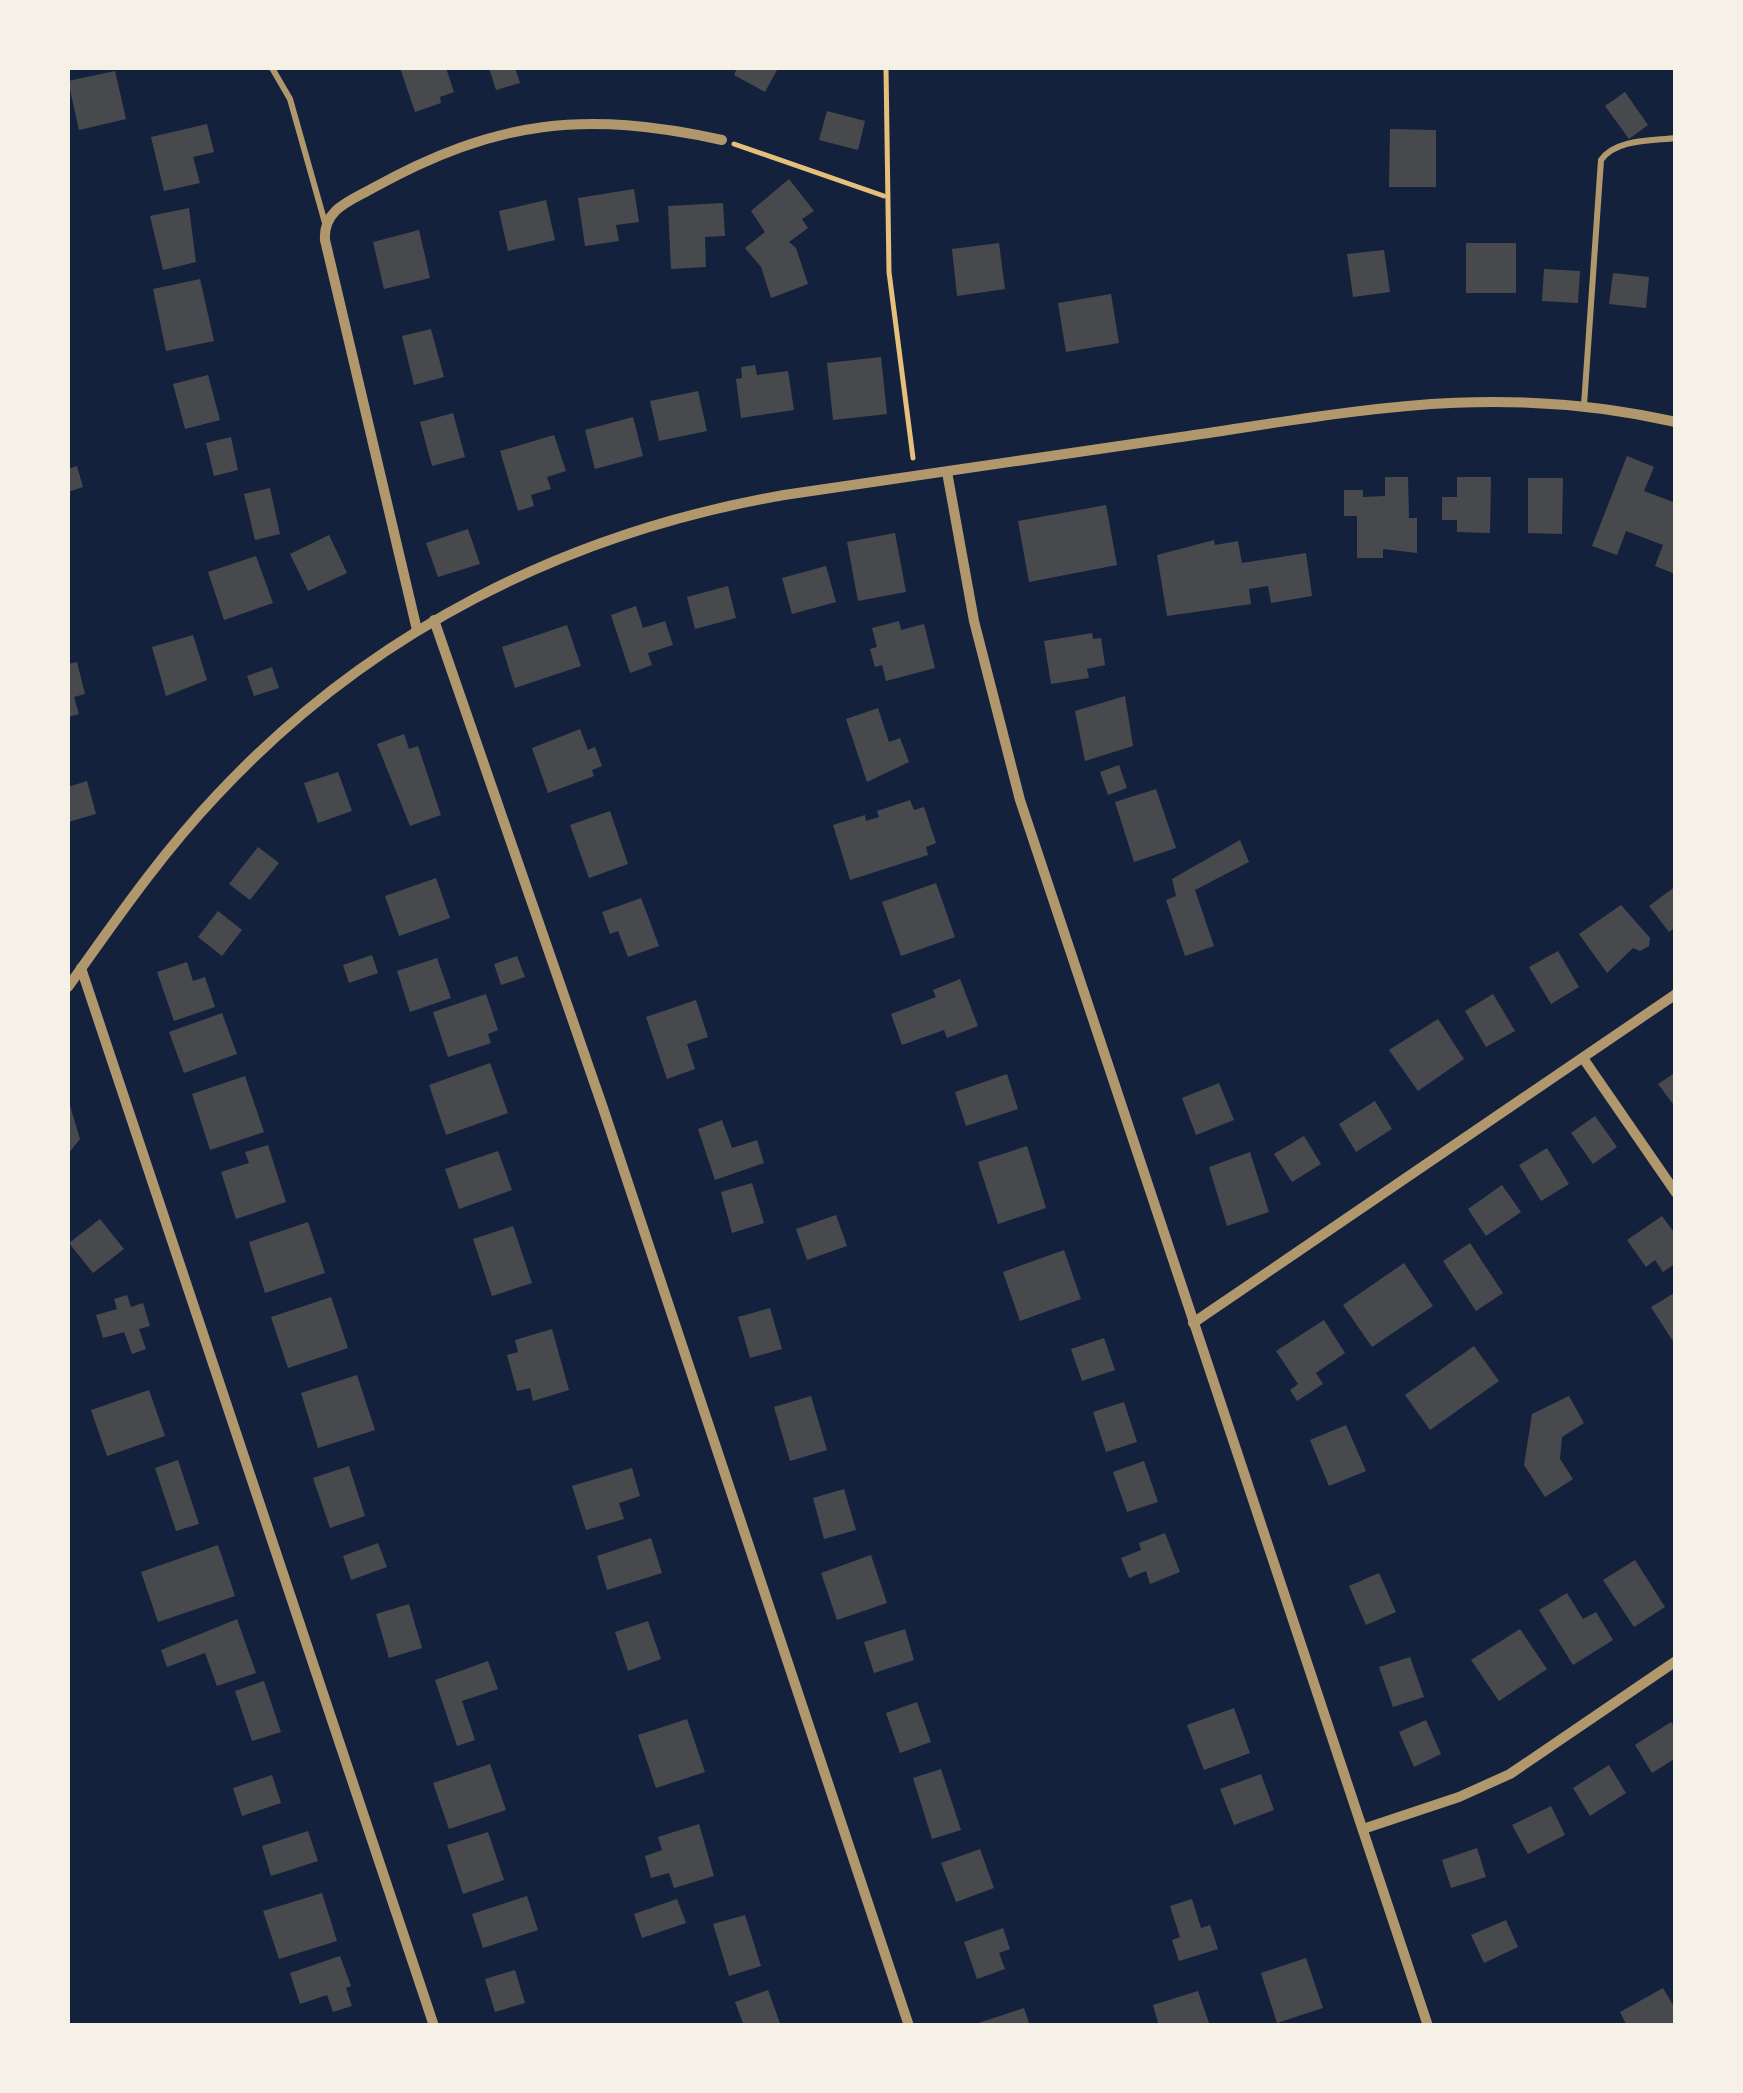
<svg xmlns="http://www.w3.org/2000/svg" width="1743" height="2093" font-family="'DejaVu Sans',sans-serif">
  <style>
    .building { fill: #48494c }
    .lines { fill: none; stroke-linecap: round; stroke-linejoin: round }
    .path { stroke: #e5c07b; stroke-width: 5 }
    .service { stroke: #b1986c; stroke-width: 6 }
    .minor { stroke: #b1986c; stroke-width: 10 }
  </style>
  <rect width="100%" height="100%" fill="#14213d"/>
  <g class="building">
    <polygon points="400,68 446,68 454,92 440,97 441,103 415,112"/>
    <polygon points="489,68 515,68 520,83 496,90"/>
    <polygon points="737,68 778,68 765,92 734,75"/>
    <polygon points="115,71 126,119 79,130 68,81"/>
    <polygon points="1625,92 1648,125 1629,139 1605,106"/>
    <polygon points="827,111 865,121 858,150 819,140"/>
    <polygon points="207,124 214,152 193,157 200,183 164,191 151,137"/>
    <polygon points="1390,129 1436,130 1436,187 1389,187"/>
    <polygon points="789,179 814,211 802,219 808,228 789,242 796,248 808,284 771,298 761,267 745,248 765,232 751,211"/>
    <polygon points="634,189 639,222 616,225 619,241 585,246 578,198"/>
    <polygon points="546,200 555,240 508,251 499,211"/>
    <polygon points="723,203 725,236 705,237 706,267 671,269 668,206"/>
    <polygon points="189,208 196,262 163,270 150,216"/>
    <polygon points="419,230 430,278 384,289 373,242"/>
    <polygon points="999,243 1005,289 957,296 952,249"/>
    <rect x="1466" y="243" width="50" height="50"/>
    <polygon points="1384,250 1390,292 1353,297 1347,254"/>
    <polygon points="1544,269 1580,271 1578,303 1542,301"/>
    <polygon points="1613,273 1649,277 1646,308 1609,304"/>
    <polygon points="200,279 214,341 166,351 153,289"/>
    <polygon points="1111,294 1119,343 1066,352 1058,303"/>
    <polygon points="431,329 444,377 414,385 402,336"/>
    <polygon points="881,357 887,414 833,420 827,363"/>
    <polygon points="755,365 757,375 788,371 794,410 741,418 736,379 742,378 741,367"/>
    <polygon points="208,375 220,420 185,429 173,384"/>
    <polygon points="698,391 707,431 659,441 650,401"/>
    <polygon points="453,413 465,457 432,466 420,422"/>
    <polygon points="633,417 643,456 595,469 585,430"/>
    <polygon points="554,435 566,471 547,477 551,489 531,495 534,506 518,511 500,451"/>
    <polygon points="231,437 238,470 214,476 206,443"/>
    <polygon points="1627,456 1654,467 1644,491 1676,503 1675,574 1655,566 1663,545 1626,531 1617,555 1592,546"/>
    <polygon points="77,466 83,487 68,492 68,469"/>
    <polygon points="1385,477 1408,477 1409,518 1417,518 1417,553 1383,549 1383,558 1357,558 1357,516 1344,516 1344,490 1363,490 1363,497 1385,496"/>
    <polygon points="1457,477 1491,477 1490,533 1457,532 1457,520 1442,520 1442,497 1457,497"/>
    <polygon points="1528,478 1563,478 1562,534 1528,533"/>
    <polygon points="270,488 280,534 255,540 244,494"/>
    <polygon points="1106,505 1117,565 1029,582 1018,521"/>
    <polygon points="468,529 480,564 438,577 426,543"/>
    <polygon points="895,533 906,592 858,601 847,542"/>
    <polygon points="329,535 347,573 308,591 290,554"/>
    <polygon points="1214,540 1215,545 1238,541 1242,563 1306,553 1312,596 1271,603 1268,586 1249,589 1251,604 1167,616 1157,555"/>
    <polygon points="256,556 273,603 224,620 208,572"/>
    <polygon points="826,566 836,602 792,614 782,578"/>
    <polygon points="728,586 736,618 695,629 687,597"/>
    <polygon points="636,606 643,628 665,621 673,645 648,653 652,665 630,673 611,615"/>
    <polygon points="899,621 901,630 924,624 935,668 886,681 882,665 875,667 870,649 877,647 872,628"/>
    <polygon points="567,625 581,666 515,688 502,647"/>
    <polygon points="1092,633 1093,639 1101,638 1105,665 1087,669 1089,678 1051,684 1044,641"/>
    <polygon points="193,635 207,680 166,696 152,647"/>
    <polygon points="77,662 85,694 74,697 79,714 68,717 68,664"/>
    <polygon points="272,667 279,688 254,696 247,676"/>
    <polygon points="1125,696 1133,746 1085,761 1075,711"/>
    <polygon points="878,708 889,742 900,738 909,762 867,782 846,719"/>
    <polygon points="580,729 588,750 595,747 602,766 592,770 594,776 548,793 532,748"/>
    <polygon points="404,734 409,749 418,746 441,815 410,826 377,744"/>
    <polygon points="1119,765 1127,788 1108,795 1100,772"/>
    <polygon points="338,772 352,811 318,823 304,783"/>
    <polygon points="87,781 96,814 68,822 68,787"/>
    <polygon points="1156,789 1176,848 1134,862 1115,802"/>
    <polygon points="910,800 914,810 924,807 936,843 926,847 928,855 850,880 833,825 865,815 866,821 879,817 877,811"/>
    <polygon points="610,811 628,864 589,878 570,825"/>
    <polygon points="1240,840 1249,862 1195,890 1214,946 1185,956 1166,900 1176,896 1172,879"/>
    <polygon points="258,847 279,863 250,900 229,884"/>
    <polygon points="436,878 450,918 399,936 385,896"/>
    <polygon points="936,883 955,937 901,956 882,902"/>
    <polygon points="1676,886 1676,927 1669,932 1649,906"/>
    <polygon points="641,898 659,946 628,957 618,931 610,934 602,912"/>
    <polygon points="1621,905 1650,938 1649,946 1640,951 1633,948 1607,973 1579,934"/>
    <polygon points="218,911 242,930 222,956 198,937"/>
    <polygon points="1558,951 1579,987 1551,1004 1529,967"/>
    <polygon points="372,955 378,973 349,983 343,965"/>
    <polygon points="517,956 525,977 501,985 494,964"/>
    <polygon points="437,958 451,998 410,1012 397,971"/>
    <polygon points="187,962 193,981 205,977 215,1007 174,1021 157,972"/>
    <polygon points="960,979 978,1026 947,1038 944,1030 902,1045 891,1014 936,997 933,990"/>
    <polygon points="486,994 498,1030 488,1034 491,1043 448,1057 433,1012"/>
    <polygon points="1493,994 1515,1031 1486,1047 1465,1011"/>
    <polygon points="696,1000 708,1037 687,1044 695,1069 667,1079 646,1017"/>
    <polygon points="222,1013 237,1054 184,1073 169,1032"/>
    <polygon points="1438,1019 1464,1059 1418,1091 1389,1050"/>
    <polygon points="490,1063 508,1113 446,1135 429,1085"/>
    <polygon points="1676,1072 1676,1108 1658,1084"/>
    <polygon points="1007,1074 1018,1109 966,1126 955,1092"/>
    <polygon points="245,1076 264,1132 210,1150 192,1094"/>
    <polygon points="1219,1083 1234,1120 1196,1135 1182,1098"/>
    <polygon points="68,1099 80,1139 68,1154"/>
    <polygon points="1375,1101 1392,1129 1356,1152 1339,1124"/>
    <polygon points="1595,1116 1617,1147 1593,1164 1571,1133"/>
    <polygon points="722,1120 732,1148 757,1140 764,1163 715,1180 698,1129"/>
    <polygon points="1304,1136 1321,1164 1292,1182 1274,1154"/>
    <polygon points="268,1145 286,1202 236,1219 221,1172 249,1163 245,1152"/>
    <polygon points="1027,1146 1046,1208 998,1224 978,1162"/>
    <polygon points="1547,1148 1569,1184 1541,1201 1519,1165"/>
    <polygon points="498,1151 512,1190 459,1209 445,1169"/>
    <polygon points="1250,1152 1269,1212 1227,1226 1209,1167"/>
    <polygon points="752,1183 764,1223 732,1233 721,1192"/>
    <polygon points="1502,1185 1521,1212 1486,1236 1468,1209"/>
    <polygon points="836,1215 847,1246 807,1260 796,1229"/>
    <polygon points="1662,1216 1676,1235 1676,1263 1663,1272 1655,1260 1646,1267 1627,1240"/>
    <polygon points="100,1219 124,1249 93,1273 69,1243"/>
    <polygon points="308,1222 325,1273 265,1293 249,1242"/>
    <polygon points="513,1226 532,1283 492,1296 473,1239"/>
    <polygon points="1470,1243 1503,1293 1476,1311 1443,1261"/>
    <polygon points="1064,1250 1081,1299 1020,1321 1003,1272"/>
    <polygon points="1404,1263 1433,1306 1372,1347 1343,1305"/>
    <polygon points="1676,1292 1676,1346 1651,1307"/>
    <polygon points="127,1295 131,1307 143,1303 150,1326 139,1329 146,1349 132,1354 124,1332 103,1338 96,1315 117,1309 114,1299"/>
    <polygon points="331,1297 348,1348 288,1368 271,1317"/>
    <polygon points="770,1308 782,1349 750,1358 738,1317"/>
    <polygon points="1324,1320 1345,1353 1316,1373 1323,1384 1297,1401 1290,1390 1298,1384 1276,1351"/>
    <polygon points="552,1329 569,1390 533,1401 530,1388 517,1391 507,1355 518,1352 515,1340"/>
    <polygon points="1104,1338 1115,1370 1082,1381 1071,1349"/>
    <polygon points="1474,1346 1499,1381 1430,1430 1405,1395"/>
    <polygon points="357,1375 375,1430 318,1448 301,1393"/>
    <polygon points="149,1390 165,1436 107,1456 91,1410"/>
    <polygon points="811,1396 827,1450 790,1461 774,1407"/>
    <polygon points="1569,1396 1584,1423 1562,1437 1560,1459 1573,1479 1545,1497 1524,1465 1532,1414"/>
    <polygon points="1124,1402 1137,1442 1106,1452 1093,1412"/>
    <polygon points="1346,1425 1366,1471 1329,1486 1310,1440"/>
    <polygon points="178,1460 199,1524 176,1531 155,1468"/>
    <polygon points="1144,1461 1158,1502 1127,1512 1113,1472"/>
    <polygon points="349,1466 365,1516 330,1528 313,1478"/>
    <polygon points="632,1468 640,1496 619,1503 624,1519 586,1530 572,1486"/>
    <polygon points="844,1489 856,1530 824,1539 813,1498"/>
    <polygon points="1165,1533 1180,1572 1150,1584 1146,1571 1129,1578 1121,1558 1141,1550 1139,1543"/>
    <polygon points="651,1538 662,1573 607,1590 597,1556"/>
    <polygon points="378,1543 387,1567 351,1580 343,1556"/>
    <polygon points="218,1545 235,1596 158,1622 141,1572"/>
    <polygon points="871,1555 887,1603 837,1620 821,1573"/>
    <polygon points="1635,1560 1665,1607 1634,1627 1603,1580"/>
    <polygon points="1379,1573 1396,1612 1366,1625 1349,1586"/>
    <polygon points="1567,1593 1583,1619 1596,1612 1613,1640 1573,1665 1539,1610"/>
    <polygon points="409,1604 422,1648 389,1658 376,1614"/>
    <polygon points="237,1619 256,1673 217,1686 205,1653 167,1667 161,1650"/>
    <polygon points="648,1621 661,1659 628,1671 615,1632"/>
    <polygon points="905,1629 914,1660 874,1673 864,1642"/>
    <polygon points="1520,1629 1547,1669 1499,1701 1471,1660"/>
    <polygon points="1410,1657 1424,1697 1393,1707 1379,1667"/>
    <polygon points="488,1661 498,1689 462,1701 475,1740 457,1746 435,1680"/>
    <polygon points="264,1681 281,1732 252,1741 235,1691"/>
    <polygon points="917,1702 931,1742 900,1753 886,1713"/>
    <polygon points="1234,1708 1250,1753 1204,1770 1187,1725"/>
    <polygon points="687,1719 705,1772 656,1788 638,1735"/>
    <polygon points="1426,1720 1441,1754 1414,1767 1399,1732"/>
    <polygon points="1671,1722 1676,1730 1676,1758 1652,1773 1635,1745"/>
    <polygon points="490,1764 506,1810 449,1829 433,1783"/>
    <polygon points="1609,1765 1626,1793 1590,1816 1573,1788"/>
    <polygon points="941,1769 961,1830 932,1839 913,1778"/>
    <polygon points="1261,1774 1274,1810 1234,1825 1220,1789"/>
    <polygon points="272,1775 281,1803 242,1816 233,1788"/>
    <polygon points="1551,1806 1565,1835 1528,1854 1512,1825"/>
    <polygon points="699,1824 714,1876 674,1888 669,1873 651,1878 645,1856 662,1850 658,1837"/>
    <polygon points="308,1831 318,1861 271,1876 262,1846"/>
    <polygon points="488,1832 504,1880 463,1894 447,1845"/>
    <polygon points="1477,1848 1486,1877 1451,1888 1442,1860"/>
    <polygon points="980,1849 994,1888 956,1902 941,1863"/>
    <polygon points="322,1893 337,1941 279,1959 263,1911"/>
    <polygon points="527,1896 538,1930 483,1948 472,1914"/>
    <polygon points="677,1899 686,1923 642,1938 634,1914"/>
    <polygon points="1192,1899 1201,1928 1210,1925 1218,1949 1179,1961 1172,1940 1180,1937 1170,1906"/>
    <polygon points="745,1915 761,1966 729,1976 713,1924"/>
    <polygon points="1506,1920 1518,1947 1484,1963 1471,1935"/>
    <polygon points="1003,1928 1010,1949 999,1953 1005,1969 977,1979 964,1942"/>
    <polygon points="340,1956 351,1986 346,1988 352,2006 333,2012 327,1995 300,2004 290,1973"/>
    <polygon points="1306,1958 1323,2008 1277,2023 1261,1973"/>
    <polygon points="515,1970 525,2003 495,2012 485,1979"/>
    <polygon points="1663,1988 1676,2010 1676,2026 1627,2026 1620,2012"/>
    <polygon points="768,1990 781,2026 744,2026 735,2002"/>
    <polygon points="1198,1991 1210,2026 1159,2026 1153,2005"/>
    <polygon points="1024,2008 1030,2026 972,2026 972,2025"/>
  </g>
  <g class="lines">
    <g class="path">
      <polyline points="886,68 889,272 913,458"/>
      <polyline points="734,144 884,196"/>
    </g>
    <g class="service">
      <polyline points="272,68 290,99 325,223"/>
      <path d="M1584,405L1601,160C1616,139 1651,141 1676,138"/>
    </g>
    <g class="minor">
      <polyline points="947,472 974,621 1020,800 1428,2026"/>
      <polyline points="434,620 603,1108 909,2026"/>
      <path d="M417,630L325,240C323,209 350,201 373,188C496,120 585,110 722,140"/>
      <polyline points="81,968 434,2026"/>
      <path d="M68,987C115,921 161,854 217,795C369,632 565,533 784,495C916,476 1048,457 1181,437C1359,411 1495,381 1676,422"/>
      <polyline points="1583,1058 1676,1193"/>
      <polyline points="1193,1323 1676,994"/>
      <polyline points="1363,1829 1459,1797 1510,1774 1676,1661"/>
    </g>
  </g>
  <rect width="1743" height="2093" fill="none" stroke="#f6f1e7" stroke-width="140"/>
</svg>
